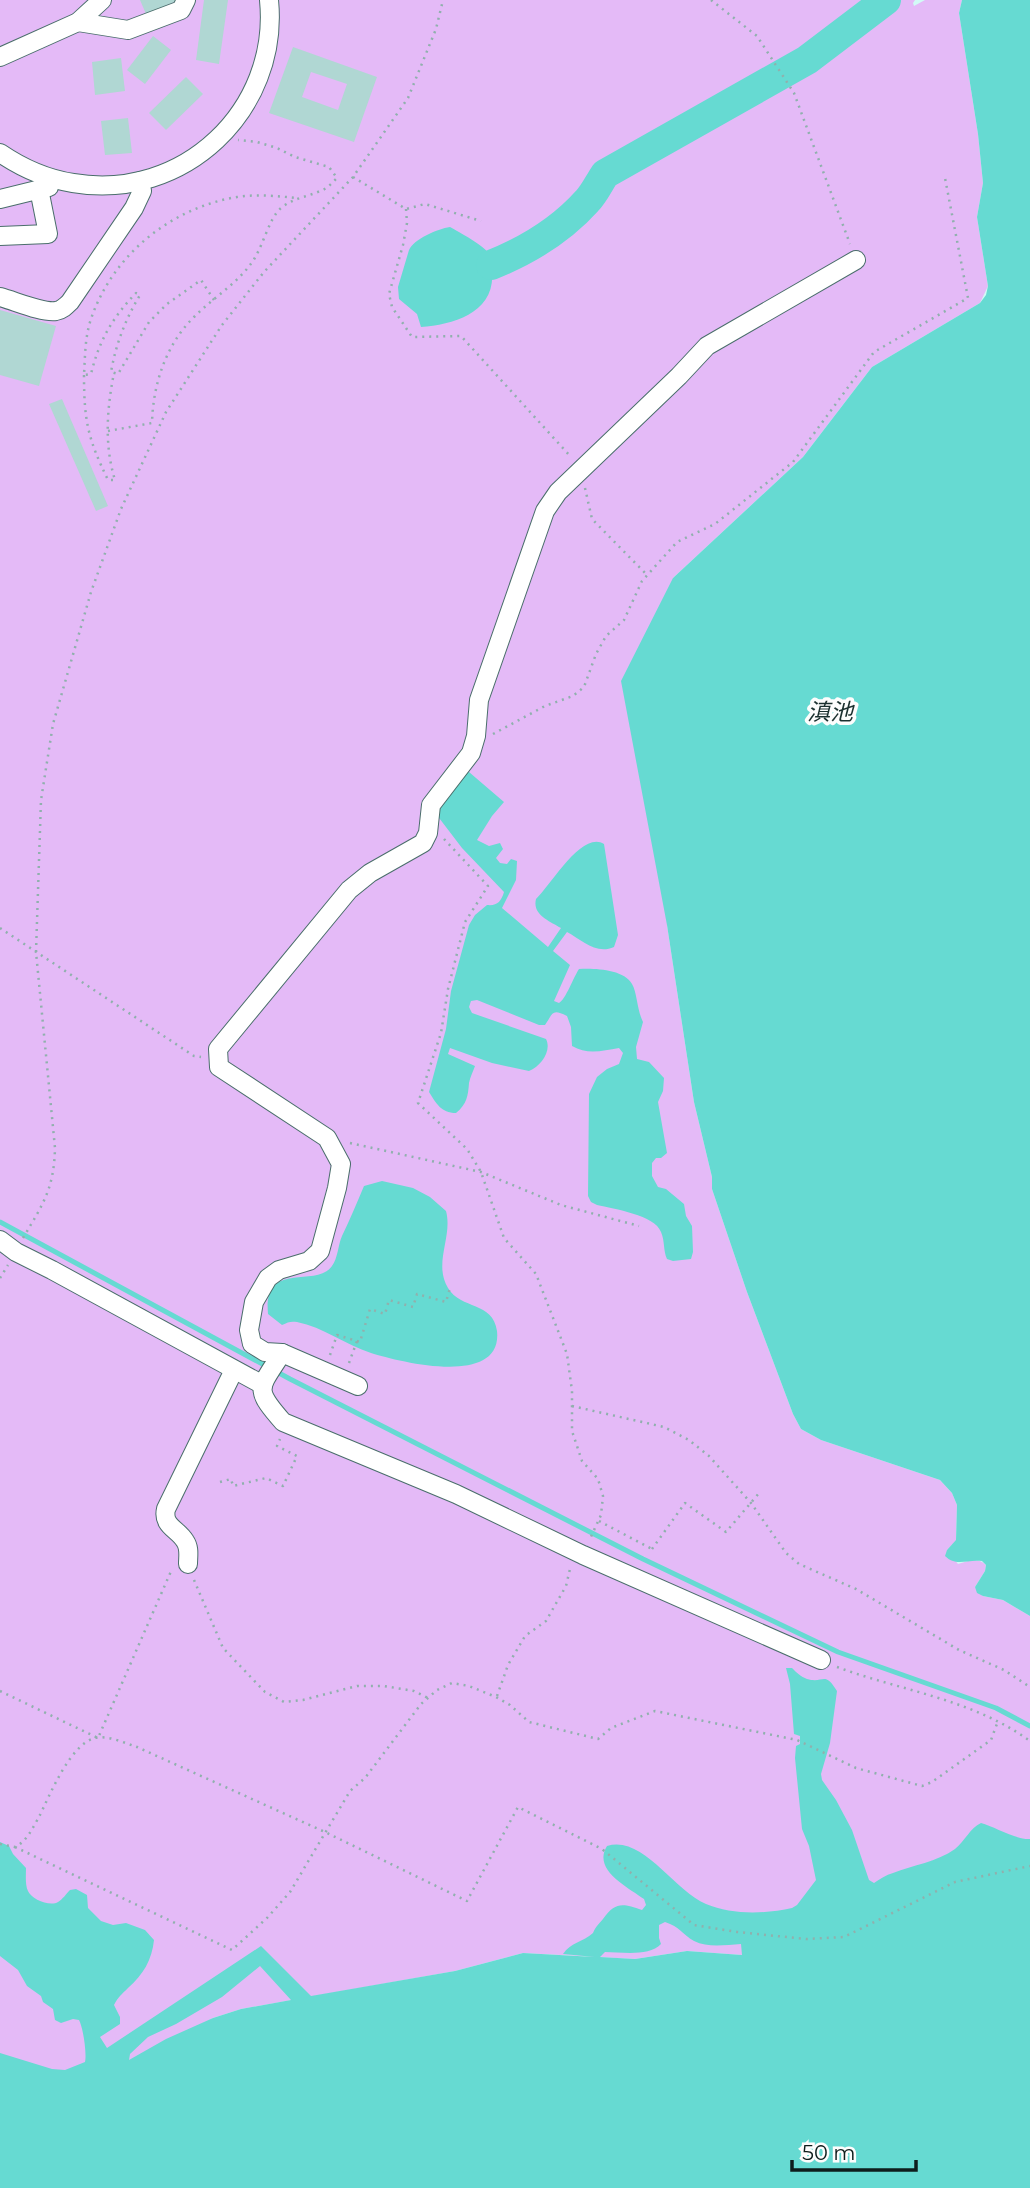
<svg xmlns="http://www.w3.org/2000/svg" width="1030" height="2188" font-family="Montserrat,'Noto Sans SC',sans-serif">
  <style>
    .green { fill: #e4baf7 }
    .water { fill: #66dad2; fill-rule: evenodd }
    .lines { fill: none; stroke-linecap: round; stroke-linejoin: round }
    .stream { stroke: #66dad2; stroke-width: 5 }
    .river { stroke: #66dad2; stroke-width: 30 }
    .building { fill: #b0d7d3; fill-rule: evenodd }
    .minor-casing { stroke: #4a6e6b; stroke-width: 20 }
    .path { stroke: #90b0ad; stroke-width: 2.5; stroke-dasharray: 2 5; stroke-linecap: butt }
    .minor { stroke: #fff; stroke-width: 18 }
    .path-bridge { stroke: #90b0ad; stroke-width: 2.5; stroke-dasharray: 2 5; stroke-linecap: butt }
    .labels { text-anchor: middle; stroke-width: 7; stroke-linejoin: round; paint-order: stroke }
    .water-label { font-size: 23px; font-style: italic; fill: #1b302f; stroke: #fdfdfd }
  </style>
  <rect width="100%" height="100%" fill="#d2faf6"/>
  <path class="green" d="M0,0H915L913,3L914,6L925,0H962L959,13L978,134L983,183L977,217L988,286L980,303L872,367L803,457L673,578L667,925L694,1102L712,1177V1189L747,1292L793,1414L801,1429L821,1440L940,1480L952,1493L957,1505L956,1541L947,1550L958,1564C968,1561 978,1557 986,1565L985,1571L975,1587L983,1596L1003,1600L1030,1616V1881L742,1955L687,1951L635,1959L523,1953L455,1971L241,2009L213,2018L0,2136Z"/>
  <g class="water">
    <path d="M962,0H1030V1616L1003,1600L983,1596L977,1593L975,1587L985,1571L986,1565L982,1561C967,1559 956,1567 945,1556L947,1550L956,1540L957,1505L952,1493L940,1480L821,1440L801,1429L793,1414L747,1292L712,1189V1177L694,1102L667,925L621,681L673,578L803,457L872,367L980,303L986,295L988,286L977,217L983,183L978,134L959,13Z"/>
    <path d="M450,227C459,232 485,246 490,255C491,259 491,267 492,271C496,312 454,325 421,327L417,314L399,299L398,287L409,250C414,239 437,229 450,227Z"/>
    <path d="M462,766L504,802L492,816L477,840L489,846L500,843L503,849L496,858L500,863L507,864L511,859L517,861L516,880L502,908L548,947L561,928C550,921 532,915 536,899C551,885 582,830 604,844L618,935L614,947C596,955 582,940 567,932L553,951L570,965L554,1001L559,1003C566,999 573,978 579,969C593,968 624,969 632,984C637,992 637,1010 643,1022L636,1047L637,1059L649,1062L664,1078L663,1091L658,1102L667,1153L661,1158H656L652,1163V1176L658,1187L666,1189L684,1204L686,1216L692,1226L693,1252L691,1259L673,1261L667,1259C663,1250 665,1241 661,1232C655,1215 614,1209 597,1205L591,1202L588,1196L589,1094L597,1077L607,1069L619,1064L623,1053L619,1048C602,1051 587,1055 572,1046L571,1027L567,1016C551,1008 553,1014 545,1025H539L477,1000L471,1001L469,1007L472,1013L546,1039C552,1051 541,1066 529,1071L492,1063L450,1048L448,1054L475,1066C473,1072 470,1077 469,1083C468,1096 467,1104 456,1113C441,1113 436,1103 429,1092L446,1029L451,991L469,925L475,915L487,905C497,906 501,902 504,892L462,848L433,810Z"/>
    <path d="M382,1181L413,1188L430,1197L446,1211C453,1237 433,1263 448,1288C461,1310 493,1301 497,1331C503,1388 400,1362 371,1353C346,1345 323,1327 297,1322C291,1321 288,1322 282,1325L268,1314C263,1259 316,1289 332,1266C338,1258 338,1245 342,1236C350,1219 357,1203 364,1186Z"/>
    <path d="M786,1668H792C796,1672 801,1677 807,1679C824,1684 824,1670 837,1691L830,1743L821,1774L822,1780L836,1800L852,1830L869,1880L874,1883C880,1879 886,1875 893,1873C913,1865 937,1862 955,1849C965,1841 970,1828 981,1823C995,1827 1017,1840 1030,1839V2188H0V2053L52,2069L65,2070L85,2062C87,2054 83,2027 79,2020L73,2019L61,2023L55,2020L53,2009L43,2002L41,1996L27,1986L18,1970L0,1956V1842L9,1846L13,1854L26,1868C26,1875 25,1885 28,1891C31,1899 50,1907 58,1902C62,1900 67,1893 70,1890L76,1889L87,1895L88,1908L101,1921L113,1925L126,1923L145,1930L154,1940C152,1960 143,1975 128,1988C122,1994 118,1997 114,2005L120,2017V2024L100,2037L107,2048L261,1946L311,1996L455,1971L523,1953L595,1957L563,1954C571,1942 583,1942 593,1933C596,1926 599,1924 603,1919C616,1901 623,1904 642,1910L646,1905L644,1899C628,1887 592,1870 607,1846C643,1835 673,1890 706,1904C732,1915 765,1914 792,1908L797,1905L816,1880L809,1846L802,1829L795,1758L796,1746L800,1744V1736L794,1734L790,1684ZM665,1922C680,1927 682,1934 694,1941C708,1948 725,1945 741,1944L742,1955L687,1951L635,1959L600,1957L605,1952C621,1952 649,1957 661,1944L659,1938V1925ZM260,1966L291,2000L241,2009L213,2018L166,2039L129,2060L130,2054L148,2037L176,2024L222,1997Z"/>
  </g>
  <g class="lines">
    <polyline class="stream" points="0,1222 290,1379 643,1559 838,1652 996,1708 1030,1726"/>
    <path class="river" d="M491,265C526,251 561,230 587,201C594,194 599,183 605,174L807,60L886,0"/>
  </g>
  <g class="building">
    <polygon points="140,0 179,0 146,14"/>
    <polygon points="204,0 228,0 219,64 196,60"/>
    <polygon points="153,36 171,50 145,84 127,70"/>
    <path d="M293,47L377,77L354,142L269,113ZM311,72L347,84L338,110L302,97Z"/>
    <polygon points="121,58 125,91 95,95 92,62"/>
    <polygon points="186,77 203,94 166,130 149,113"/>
    <polygon points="128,118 132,153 105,155 101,121"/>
    <polygon points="0,310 56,326 39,386 0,375"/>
    <polygon points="62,399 108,506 96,511 49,404"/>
  </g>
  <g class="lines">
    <g class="minor-casing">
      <g id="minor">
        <polyline points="78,22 128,30 181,10 186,0"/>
        <polyline points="0,57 78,22 102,0"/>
        <path d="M0,153C22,168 47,179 73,183C183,202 280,110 269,0"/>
        <polyline points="0,199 49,187"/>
        <polyline points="0,236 48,234 39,189"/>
        <path d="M0,297C15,301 42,313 56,311C62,310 66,306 70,302L134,208L142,191L140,181"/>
        <polyline points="0,1240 16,1252 52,1270 263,1385"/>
        <path d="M282,1353C259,1389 253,1388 283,1422L456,1494L583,1555L821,1660"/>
        <polyline points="358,1386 282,1353 265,1352 252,1344 249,1330 254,1302 268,1278 279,1270 309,1261 320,1251 337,1188 341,1164 327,1138 219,1067 218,1049 349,890 370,873 423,843 428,833 431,805 471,753 476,736 479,700 545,511 558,492 679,376 707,346 856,260"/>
        <path d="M188,1564C188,1556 190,1548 185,1541C178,1529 162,1526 166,1509L234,1370"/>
      </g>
    </g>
    <g class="path">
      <polyline points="711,0 757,36 794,93 850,244"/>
      <polyline points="353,177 406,209 425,204 481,221"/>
      <polyline points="406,209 407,223 403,245 389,294 392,307 412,337 461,336 571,457"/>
      <path d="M214,300L201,280L167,304L149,322L118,374L111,372C116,344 125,320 140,295L136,293C112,318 99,341 91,374L84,375C85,357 85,339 90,322C111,256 170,208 237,197C257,194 277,196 296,198"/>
      <path d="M84,375C84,421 88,439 108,480H115C104,445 107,408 114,373"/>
      <path d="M108,431L152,423C153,384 166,344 195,316C213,298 235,285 250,265C263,249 268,219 281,208C293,198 307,197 320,191C327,189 332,183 337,178L329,167L295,157L277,148L257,142L238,140"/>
      <polyline points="585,488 592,519 647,575"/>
      <polyline points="493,734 545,706 573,696 584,687 596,654 606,636 624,620 642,581 677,542 715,524 793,462 874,352 968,298 945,178"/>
      <polyline points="444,839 488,886 465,922 448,989 441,1033 418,1103 467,1149 481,1172 504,1238 536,1274 567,1354 572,1391 572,1431 582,1461 598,1479 603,1496 601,1515 589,1541"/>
      <polyline points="0,928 194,1056 201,1057"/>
      <polyline points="350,1143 481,1172 561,1205 639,1226"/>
      <path d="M23,1238C43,1204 54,1189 55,1148L36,952L41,800L53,724L91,592L121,509L166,412L222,325L264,272L353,177L408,98L436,29L443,0"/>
      <polyline points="0,1278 8,1265"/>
      <polyline points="330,1355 337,1335 360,1342 370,1309 385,1314 389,1300 413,1307 417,1294 446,1302 450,1288"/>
      <polyline points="349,1363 357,1341"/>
      <polyline points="572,1406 664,1427 689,1440 709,1456 751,1503 786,1553 799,1564 856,1589 959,1650 1004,1670 1030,1687"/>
      <polyline points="220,1482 231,1479 233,1486 266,1478 283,1486 297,1456 277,1446 280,1439"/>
      <polyline points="599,1521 652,1549"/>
      <polyline points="194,1580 223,1648 265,1692 284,1702 303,1700 357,1686 384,1686 414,1691 428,1698"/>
      <path d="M837,1667C902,1691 972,1699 1030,1741"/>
      <polyline points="0,1691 98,1738 172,1569"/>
      <polyline points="497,1696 508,1665 525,1636 546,1621 566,1586 570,1569"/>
      <path d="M0,1844L15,1847C27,1841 32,1829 39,1817C49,1797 70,1744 95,1738C109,1735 124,1743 137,1747L325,1832L467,1901L518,1807L602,1849L694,1925L737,1932L806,1939L844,1937L955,1882L1030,1866"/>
      <polyline points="15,1847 232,1950 267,1918 290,1892 350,1791 365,1778 421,1704 437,1690 452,1683 469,1686 496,1697 510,1705 529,1722 598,1739 611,1728 655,1711 797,1740 856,1768 922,1786 932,1782 991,1740 998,1721"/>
    </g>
    <use href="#minor" class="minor"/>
    <polyline class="path-bridge" points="652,1549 685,1503 726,1532 760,1492"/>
  </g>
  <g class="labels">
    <g class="water-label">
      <text x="830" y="720">滇池</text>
    </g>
  </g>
  <path d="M792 2160v10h124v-10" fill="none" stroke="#0e1d1c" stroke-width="3.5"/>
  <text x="802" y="2160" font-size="21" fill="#0e1d1c" stroke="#fdfdfd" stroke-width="5" paint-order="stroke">50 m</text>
</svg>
